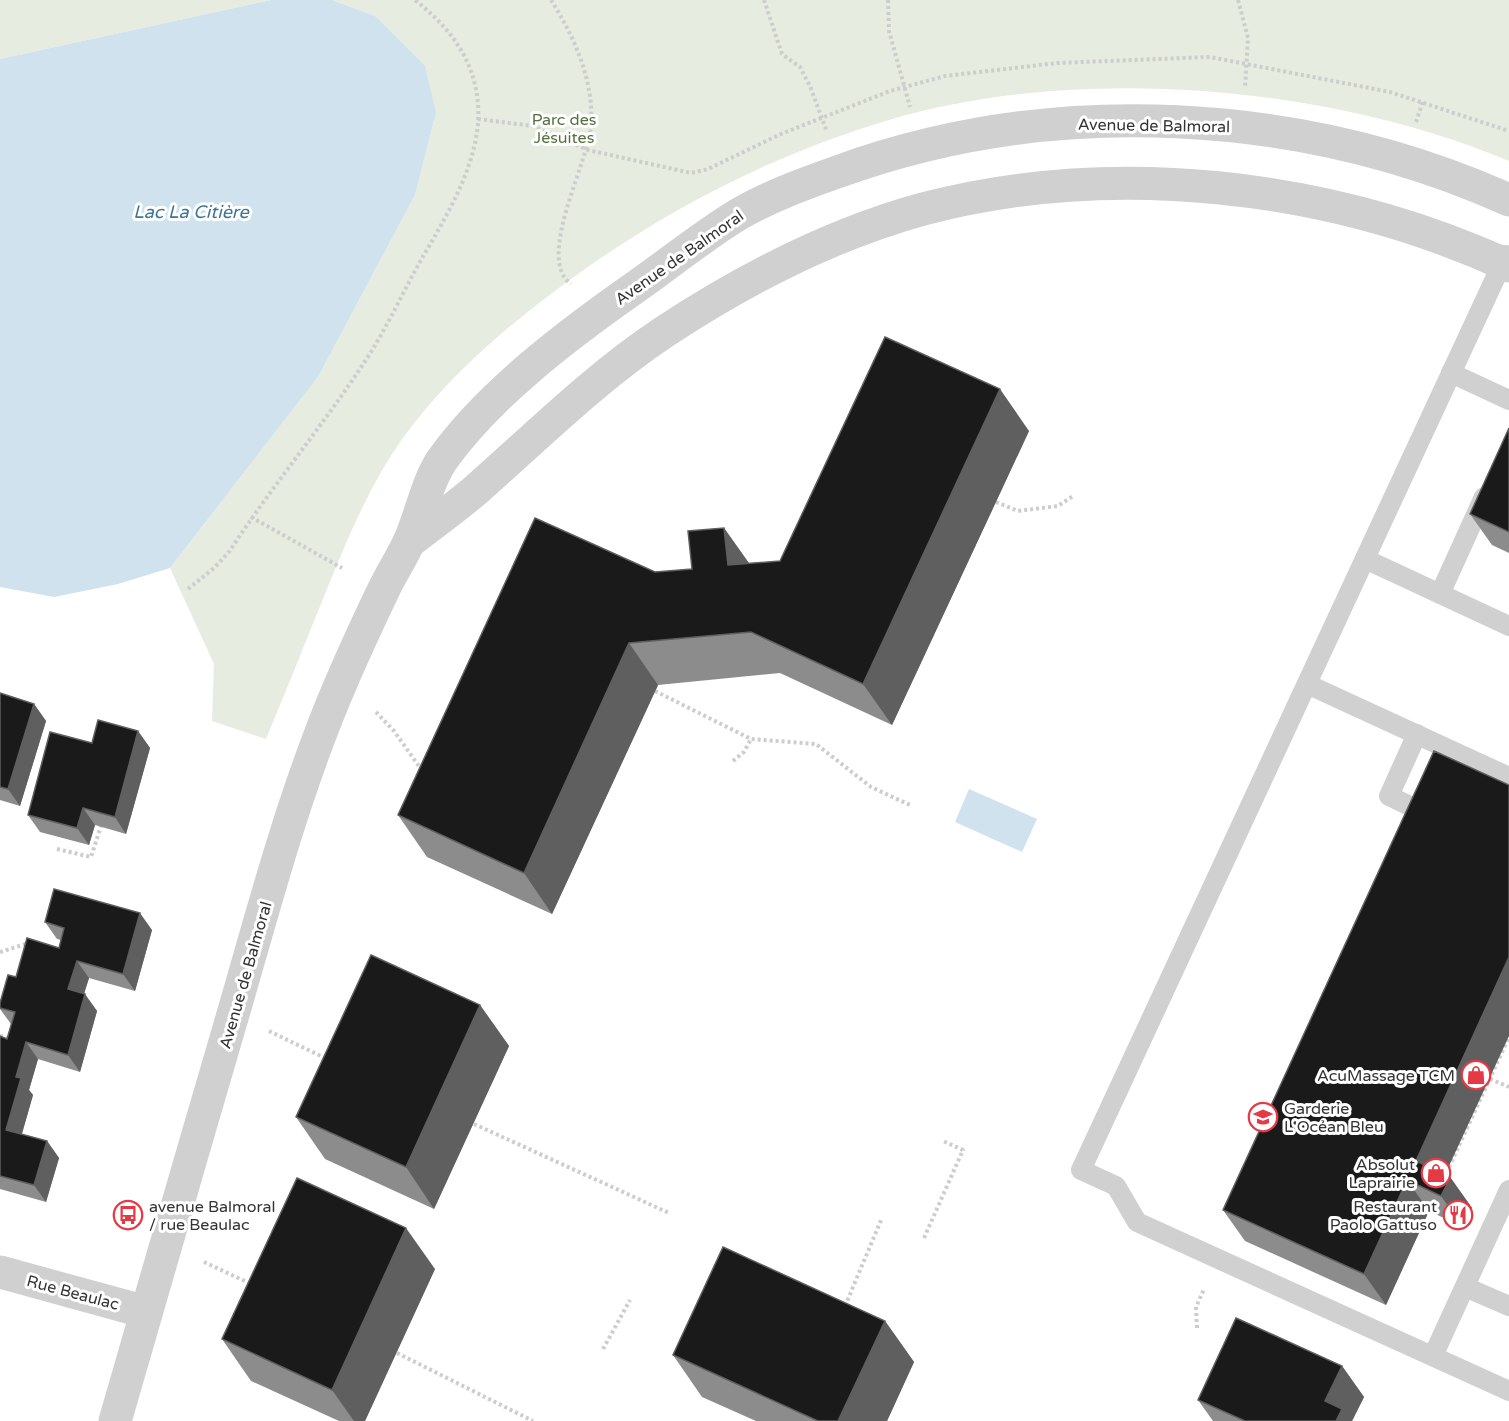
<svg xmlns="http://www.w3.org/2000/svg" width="1509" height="1421" font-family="'Varela Round',sans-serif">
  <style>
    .green { fill: #e6ecdf }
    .water { fill: #cfe2ee }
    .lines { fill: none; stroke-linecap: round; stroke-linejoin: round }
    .path { stroke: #cdcdcd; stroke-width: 4; stroke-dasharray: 3 3; stroke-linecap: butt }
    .service { stroke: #d0d0d0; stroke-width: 20 }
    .minor { stroke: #d0d0d0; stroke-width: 33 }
    .tertiary { stroke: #d0d0d0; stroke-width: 33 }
    .wall { fill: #8c8c8c }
    .shaded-wall { fill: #5f5f5f }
    .building { fill: #1a1a1a; stroke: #5f5f5f; stroke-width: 1.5 }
    .labels { text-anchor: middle; stroke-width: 6; stroke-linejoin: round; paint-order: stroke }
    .park-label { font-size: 16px; fill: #56703f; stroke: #fff }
    .street-label { font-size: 16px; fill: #333; stroke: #fff }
    .poi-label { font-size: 16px; fill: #333; stroke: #fff; text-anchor: end }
    .water-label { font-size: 18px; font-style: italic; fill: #3f7597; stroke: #fff }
  </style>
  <rect width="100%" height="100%" fill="#fff"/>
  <g class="green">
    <polygon points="0,0 271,0 0,59"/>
    <path d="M332,0H1509V161C1329,85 1077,64 889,120C784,151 685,200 595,262C529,308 465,359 415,422C374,473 349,535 325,594C305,643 286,691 266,739L212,721L214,664L170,568L318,377L415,195L436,113L375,16Z"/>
  </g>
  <g class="water">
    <polygon points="271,0 332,0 375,16 425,66 436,113 415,195 318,377 170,568 118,584 54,597 0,587 0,59"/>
    <polygon points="969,789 1037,819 1022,852 955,822"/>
  </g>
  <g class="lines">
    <g class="path">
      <path d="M551,0C574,36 594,81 591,124C589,163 535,258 571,284"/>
      <polyline points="764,0 782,54 800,67 810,86 827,132"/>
      <polyline points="888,0 889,31 910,107"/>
      <polyline points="1238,0 1248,38 1245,88"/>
      <polyline points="478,119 533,126 588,150 691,173 708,169 781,134 890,91 945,76 1057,63 1210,57 1390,92 1509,131"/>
      <polyline points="1416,122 1423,101"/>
      <polyline points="996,502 1018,511 1058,506 1073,496"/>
      <polyline points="251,517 342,568"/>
      <path d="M188,589L214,568L229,552C274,483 327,421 371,352C389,323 404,290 421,260C447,215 482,159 478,105C475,59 449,27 415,0"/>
      <polyline points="655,691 751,739 816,744 871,787 912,806"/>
      <polyline points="376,712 394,731 423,772"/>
      <polyline points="733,761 744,752 751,739"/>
      <polyline points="57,849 91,857 101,826"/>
      <polyline points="0,952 29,943"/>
      <polyline points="269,1031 327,1059"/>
      <polyline points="0,1036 11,1039"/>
      <polyline points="1490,1079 1509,1087"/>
      <polyline points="474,1124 669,1213"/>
      <polyline points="1444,1178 1509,1037"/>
      <polyline points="924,1238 963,1150 943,1141"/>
      <polyline points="204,1262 251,1284"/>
      <polyline points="845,1306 882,1218"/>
      <polyline points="1197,1328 1196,1307 1204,1289"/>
      <polyline points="603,1349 630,1300"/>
      <polyline points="397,1353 533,1421"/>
    </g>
    <g class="service">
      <polyline points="1506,255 1081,1170 1116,1186 1137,1222 1509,1391"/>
      <polyline points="1451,373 1509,400"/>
      <polyline points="1365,559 1509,626"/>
      <polyline points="1440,594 1484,497"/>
      <polyline points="1307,684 1509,777"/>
      <polyline points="1417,734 1389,796 1431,816"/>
      <polyline points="1465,1287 1509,1306"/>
      <polyline points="1433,1356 1509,1190"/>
    </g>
    <polyline class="minor" points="0,1272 146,1312"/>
    <g class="tertiary">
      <path d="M409,542C432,524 455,508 477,489C538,435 595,378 664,332C743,280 832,234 923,209C1113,159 1331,184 1509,266"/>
      <path d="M115,1421C152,1290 191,1159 229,1028C257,933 282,836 317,743C336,691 359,641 383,591C391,574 401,559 409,542C421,516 426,484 442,460C487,396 566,336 630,291C666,266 701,237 739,214C770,196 806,183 840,171C1053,94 1302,107 1509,200"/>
    </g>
  </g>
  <g class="wall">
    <polygon points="1509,428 1509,553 1492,545 1470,514"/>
    <polygon points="1029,431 892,725 780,673 658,685 552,914 427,857 398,815 655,572 692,569 724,528 749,563 780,561"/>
    <polygon points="0,693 34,704 46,721 20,806 0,800"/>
    <polygon points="138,731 150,748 126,834 95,825 89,845 40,832 28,815 92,743"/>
    <polygon points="1434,751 1446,1175 1450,1177 1472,1208 1463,1227 1429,1211 1386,1305 1245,1241 1223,1210"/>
    <polygon points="45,922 152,930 135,991 89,978 84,994 97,1011 80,1072 38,1059 29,1090 33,1095 22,1134 47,1141 59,1158 46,1202 0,1189 0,1036 7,1039 11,1024 0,1009 0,1003 16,977 59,948 61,940 57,939"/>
    <polygon points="480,1005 509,1046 434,1209 325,1159 296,1117"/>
    <polygon points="435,1269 365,1421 339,1421 251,1381 222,1339"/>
    <polygon points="885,1321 914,1362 887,1421 756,1421 702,1397 673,1355"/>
    <polygon points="1342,1366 1364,1397 1352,1421 1213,1421 1198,1400"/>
  </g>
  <g class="shaded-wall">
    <polygon points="1000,389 1029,431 892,725 863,684"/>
    <polygon points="724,528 753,569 728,565"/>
    <polygon points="629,643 658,685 552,914 524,873"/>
    <polygon points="34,704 46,721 20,806 8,789"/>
    <polygon points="138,731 150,748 126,834 115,817"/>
    <polygon points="83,808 95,825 89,845 77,828"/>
    <polygon points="140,913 152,930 135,991 123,974"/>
    <polygon points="1509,957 1509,1036 1437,1192 1416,1161"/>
    <polygon points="77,961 89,978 80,1006 68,989"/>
    <polygon points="85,994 97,1011 80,1072 68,1055"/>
    <polygon points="480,1005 509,1046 434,1209 406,1167"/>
    <polygon points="26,1042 38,1059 29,1090 33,1095 18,1147 6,1130 16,1077"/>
    <polygon points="47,1141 59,1158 46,1202 34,1185"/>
    <polygon points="1450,1177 1472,1208 1463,1227 1441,1196"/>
    <polygon points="1407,1180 1429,1211 1386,1305 1364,1274"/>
    <polygon points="406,1228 435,1269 365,1421 354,1421 332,1390"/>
    <polygon points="885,1321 914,1362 887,1421 838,1421"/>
    <polygon points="1342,1366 1364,1397 1352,1421 1336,1421 1325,1401"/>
  </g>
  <g class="building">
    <polygon points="885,337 1000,389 863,684 751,632 629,643 524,873 398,815 535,518 655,572 692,569 688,531 724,528 728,565 780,561"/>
    <polygon points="1509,428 1509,532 1470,514"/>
    <polygon points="0,693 34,704 8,789 0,787"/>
    <polygon points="98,720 138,731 115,817 83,808 77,828 28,815 50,732 92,743"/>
    <polygon points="1434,751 1509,785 1509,957 1416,1161 1450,1177 1446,1186 1441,1196 1407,1180 1364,1274 1223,1210"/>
    <polygon points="54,889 140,913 123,974 77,961 68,989 85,994 68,1055 26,1042 16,1077 21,1078 6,1130 47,1141 34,1185 0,1176 0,1036 7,1039 15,1012 0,1008 0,1003 8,975 16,977 27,938 59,948 64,928 45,922"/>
    <polygon points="371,955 480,1005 406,1167 296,1117"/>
    <polygon points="297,1178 406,1228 332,1390 222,1339"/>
    <polygon points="723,1247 885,1321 838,1421 818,1421 673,1355"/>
    <polygon points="1236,1318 1342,1366 1325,1401 1342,1409 1336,1421 1245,1421 1198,1400"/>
  </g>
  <defs>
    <g id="shop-ring" transform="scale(1.5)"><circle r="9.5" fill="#fff" stroke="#e63946" stroke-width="1.5"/><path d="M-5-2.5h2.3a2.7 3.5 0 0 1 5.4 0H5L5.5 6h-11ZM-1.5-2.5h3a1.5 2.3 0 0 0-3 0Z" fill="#e63946"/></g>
    <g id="school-ring" transform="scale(1.5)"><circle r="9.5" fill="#fff" stroke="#e63946" stroke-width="1.5"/><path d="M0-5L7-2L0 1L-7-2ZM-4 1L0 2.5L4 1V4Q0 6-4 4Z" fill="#e63946"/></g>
    <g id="bus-ring" transform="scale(1.5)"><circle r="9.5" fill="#fff" stroke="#e63946" stroke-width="1.5"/><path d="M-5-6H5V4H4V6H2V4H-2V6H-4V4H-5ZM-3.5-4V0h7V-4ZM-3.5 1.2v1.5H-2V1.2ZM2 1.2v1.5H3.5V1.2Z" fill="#e63946"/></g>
    <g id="restaurant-ring" transform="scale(1.5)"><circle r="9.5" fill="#fff" stroke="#e63946" stroke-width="1.5"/><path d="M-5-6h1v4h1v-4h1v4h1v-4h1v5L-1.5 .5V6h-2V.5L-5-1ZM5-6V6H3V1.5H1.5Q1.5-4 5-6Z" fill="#e63946"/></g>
  </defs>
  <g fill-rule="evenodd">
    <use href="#shop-ring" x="1476" y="1075"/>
    <use href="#school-ring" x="1263" y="1117"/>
    <use href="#shop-ring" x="1436" y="1173"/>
    <use href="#bus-ring" x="128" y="1215"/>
    <use href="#restaurant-ring" x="1458" y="1215"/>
  </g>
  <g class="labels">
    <g class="park-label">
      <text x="564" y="125">Parc des<tspan x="564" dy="18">Jésuites</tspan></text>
    </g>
    <g class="street-label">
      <text transform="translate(1154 125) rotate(1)" y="6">Avenue de Balmoral</text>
      <text transform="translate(679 257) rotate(-35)" y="6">Avenue de Balmoral</text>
      <text transform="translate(245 975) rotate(-74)" y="6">Avenue de Balmoral</text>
      <text transform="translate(73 1292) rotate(15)" y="6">Rue Beaulac</text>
    </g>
    <g class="poi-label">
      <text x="1455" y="1081">AcuMassage TCM</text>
      <text x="1284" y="1114" text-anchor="start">Garderie<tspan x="1284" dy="18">L'Océan Bleu</tspan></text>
      <text x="1415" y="1170">Absolut<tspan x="1415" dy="18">Laprairie</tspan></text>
      <text x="149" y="1212" text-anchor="start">avenue Balmoral<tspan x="149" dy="18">/ rue Beaulac</tspan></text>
      <text x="1437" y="1212">Restaurant<tspan x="1437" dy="18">Paolo Gattuso</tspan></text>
    </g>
    <g class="water-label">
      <text x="191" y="218">Lac La Citière</text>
    </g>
  </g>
</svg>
